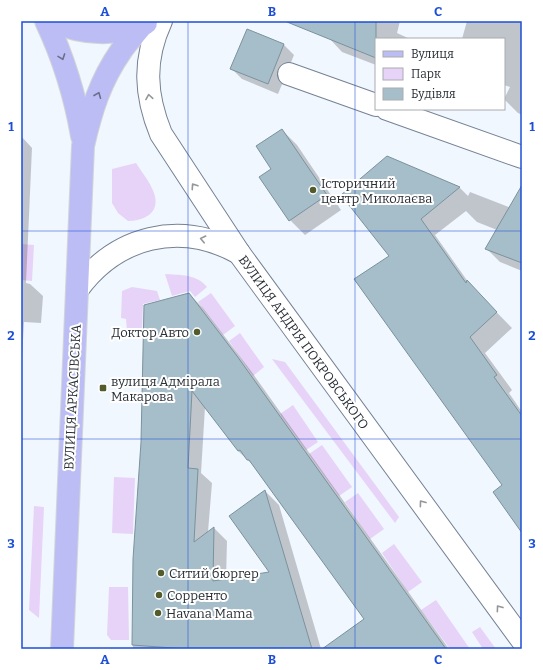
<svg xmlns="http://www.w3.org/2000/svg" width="543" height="670" font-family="Bitter,serif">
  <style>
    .green { fill: #e7d3f8 }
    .shadow { fill: #0003 }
    .building { fill: #a6bec9; stroke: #7b929c }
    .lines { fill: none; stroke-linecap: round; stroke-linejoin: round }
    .minor-casing { stroke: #758294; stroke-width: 24 }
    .major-casing { stroke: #d4d5d7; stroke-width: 24 }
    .minor { stroke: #fff; stroke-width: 22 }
    .major { stroke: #bcbdf5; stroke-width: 22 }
    .oneway { stroke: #6b6f8c }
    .oneway2 { stroke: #94979a }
    .grid { fill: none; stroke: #1d4ed8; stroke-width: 1; stroke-opacity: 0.55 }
    .poi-dot { fill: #515b2b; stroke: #fff; stroke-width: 1.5 }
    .labels { text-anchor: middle; stroke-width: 4; stroke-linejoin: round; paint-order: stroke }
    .poi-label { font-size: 13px; fill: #292f36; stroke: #fff; text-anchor: start }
    .street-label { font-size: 13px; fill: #292f36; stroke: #fff }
    .neatline { fill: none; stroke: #1d4ed8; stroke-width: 1.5 }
    .grid-label { font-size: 13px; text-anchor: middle; font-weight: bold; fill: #1d4ed8 }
  </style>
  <rect width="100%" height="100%" fill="#f1f7ff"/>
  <g class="green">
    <path d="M136,163C144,176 167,201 149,215C143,219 136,221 128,221L118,213L112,203V169Z"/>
    <polygon points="21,244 34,245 32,281 21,280"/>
    <path d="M165,274C180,275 197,274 207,287L195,297L190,291L172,296Z"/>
    <polygon points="132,287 157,291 160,300 143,304 142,332 127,331 126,319 121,318 122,291"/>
    <polygon points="211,293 235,326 223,335 198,302"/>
    <polygon points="240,333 264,367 253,376 229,341"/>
    <polygon points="272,359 285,362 399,517 395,523"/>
    <polygon points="293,405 318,442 306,450 280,414"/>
    <polygon points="322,445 352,487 339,496 309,454"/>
    <polygon points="114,477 135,478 133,534 112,533"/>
    <polygon points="358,493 384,529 370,539 345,502"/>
    <polygon points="34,506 44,507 39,618 29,610"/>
    <polygon points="394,544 422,582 408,592 382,553"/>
    <polygon points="109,587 128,587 129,640 111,640 107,635"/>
    <polygon points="436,600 470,649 450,649 421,610"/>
    <polygon points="480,627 496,649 483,649 472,632"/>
  </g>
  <g class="shadow">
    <polygon points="318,21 400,21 397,33 410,39 376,39 376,65 342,52 328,37"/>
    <polygon points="467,21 522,21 522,115 518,113 504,99 510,87 504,85 504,39 462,39"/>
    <polygon points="284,45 294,55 278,94 242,79 232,69"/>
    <polygon points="282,130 297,145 341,210 305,235 290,220 272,170"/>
    <polygon points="21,136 32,148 26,283 30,284 43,296 41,323 24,322 21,376"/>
    <polygon points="388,158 460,188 468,196 470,192 522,212 522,271 500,262 487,249 497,230 477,222 466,211 435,235 471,286 512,328 485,353 512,390 509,393 522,412 522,531 504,485 390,256"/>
    <polygon points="189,294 203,308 251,371 449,649 324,649 365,619 252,464 238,451 205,407 201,473 212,483 208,532 214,528 227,541 226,580 271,573 265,491 279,505 321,649 133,649 134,559"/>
  </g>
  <g class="building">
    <polygon points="287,21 376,21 376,58 287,22"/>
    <polygon points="247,29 284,44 268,84 230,69"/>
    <polygon points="282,129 327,195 289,221 259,177 271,169 256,146"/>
    <polygon points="387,156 460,187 421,219 466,283 467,280 497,312 470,337 497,375 494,377 522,416 522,533 493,492 502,485 354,279 389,256 341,195"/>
    <polygon points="522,185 522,263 485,249"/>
    <polygon points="189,293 237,356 446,649 322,649 364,619 249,460 247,460 240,450 238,451 192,391 188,468 198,469 194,542 214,527 213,581 269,572 229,516 265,490 312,649 187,649 132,645 133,559 141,442 144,305"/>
  </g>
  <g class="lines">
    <g class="minor-casing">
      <g id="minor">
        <path d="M161,21C143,60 145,95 161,134L239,253L522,640"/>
        <polyline points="289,74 376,105"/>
        <polyline points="387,109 522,157"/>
        <path d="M77,290C116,236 180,220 239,253"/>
      </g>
    </g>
    <g class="major-casing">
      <g id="major">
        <path d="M46,21C64,59 75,95 82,136"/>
        <path d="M52,21C81,34 116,37 146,23"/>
        <path d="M62,649L83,146C91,111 100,81 121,51C127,42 135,34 142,25"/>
      </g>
    </g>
    <use href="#minor" class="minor"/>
    <use href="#major" class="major"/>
  </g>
  <defs><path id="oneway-chevron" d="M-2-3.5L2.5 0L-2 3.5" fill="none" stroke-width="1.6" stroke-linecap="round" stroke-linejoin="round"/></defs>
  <g class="oneway">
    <use href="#oneway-chevron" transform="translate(62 57) rotate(70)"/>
    <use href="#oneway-chevron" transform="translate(98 95) rotate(-68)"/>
  </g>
  <g class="oneway2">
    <use href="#oneway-chevron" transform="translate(149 97) rotate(-99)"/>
    <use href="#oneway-chevron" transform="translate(194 186) rotate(-124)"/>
    <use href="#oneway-chevron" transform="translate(203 239) rotate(-167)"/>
    <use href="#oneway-chevron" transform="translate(422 503) rotate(-126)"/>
    <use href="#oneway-chevron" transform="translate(499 608) rotate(-126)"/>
  </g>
  <path class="grid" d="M188,21V649M355,21V649M21,231H522M21,439H522"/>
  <g class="poi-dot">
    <circle cx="313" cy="190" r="4"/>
    <circle cx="197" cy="332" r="4"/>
    <rect x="99" y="384" width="8" height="8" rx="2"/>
    <circle cx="161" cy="573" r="4"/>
    <circle cx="159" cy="595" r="4"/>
    <circle cx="158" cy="613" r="4"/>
  </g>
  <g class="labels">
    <g class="poi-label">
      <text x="321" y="188">Історичний<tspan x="321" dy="15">центр Миколаєва</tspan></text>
      <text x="189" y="337" text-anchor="end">Доктор Авто</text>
      <text x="111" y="386">вулиця Адмірала<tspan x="111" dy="15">Макарова</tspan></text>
      <text x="169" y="578">Ситий бюргер</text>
      <text x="167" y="600">Сорренто</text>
      <text x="166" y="618">Havana Mama</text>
    </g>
    <g class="street-label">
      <text transform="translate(304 342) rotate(54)" y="5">ВУЛИЦЯ АНДРІЯ ПОКРОВСЬКОГО</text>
      <text transform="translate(72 397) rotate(-87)" y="5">ВУЛИЦЯ АРКАСІВСЬКА</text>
    </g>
  </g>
  <rect width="543" height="670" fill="none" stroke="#ffffff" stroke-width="44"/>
  <rect x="375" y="38" width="130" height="72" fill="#ffffff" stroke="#a9acaf"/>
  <rect x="383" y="51" width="20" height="6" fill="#bcbdf5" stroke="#a9acaf"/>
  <text x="411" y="58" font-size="12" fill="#292f36">Вулиця</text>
  <rect x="383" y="68" width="20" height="12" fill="#e7d3f8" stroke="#a9acaf"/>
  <text x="411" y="78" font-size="12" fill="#292f36">Парк</text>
  <rect x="383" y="88" width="20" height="12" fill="#a6bec9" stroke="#a9acaf"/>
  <text x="411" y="98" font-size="12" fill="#292f36">Будівля</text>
  <rect x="22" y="22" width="499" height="626" class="neatline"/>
  <g class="grid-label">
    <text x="105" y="16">A</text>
    <text x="272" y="16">B</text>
    <text x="438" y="16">C</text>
    <text x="11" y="131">1</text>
    <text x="532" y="131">1</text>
    <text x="11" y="340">2</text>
    <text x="532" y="340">2</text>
    <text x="11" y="548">3</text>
    <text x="532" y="548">3</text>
    <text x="105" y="664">A</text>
    <text x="272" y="664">B</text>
    <text x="438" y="664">C</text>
  </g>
</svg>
